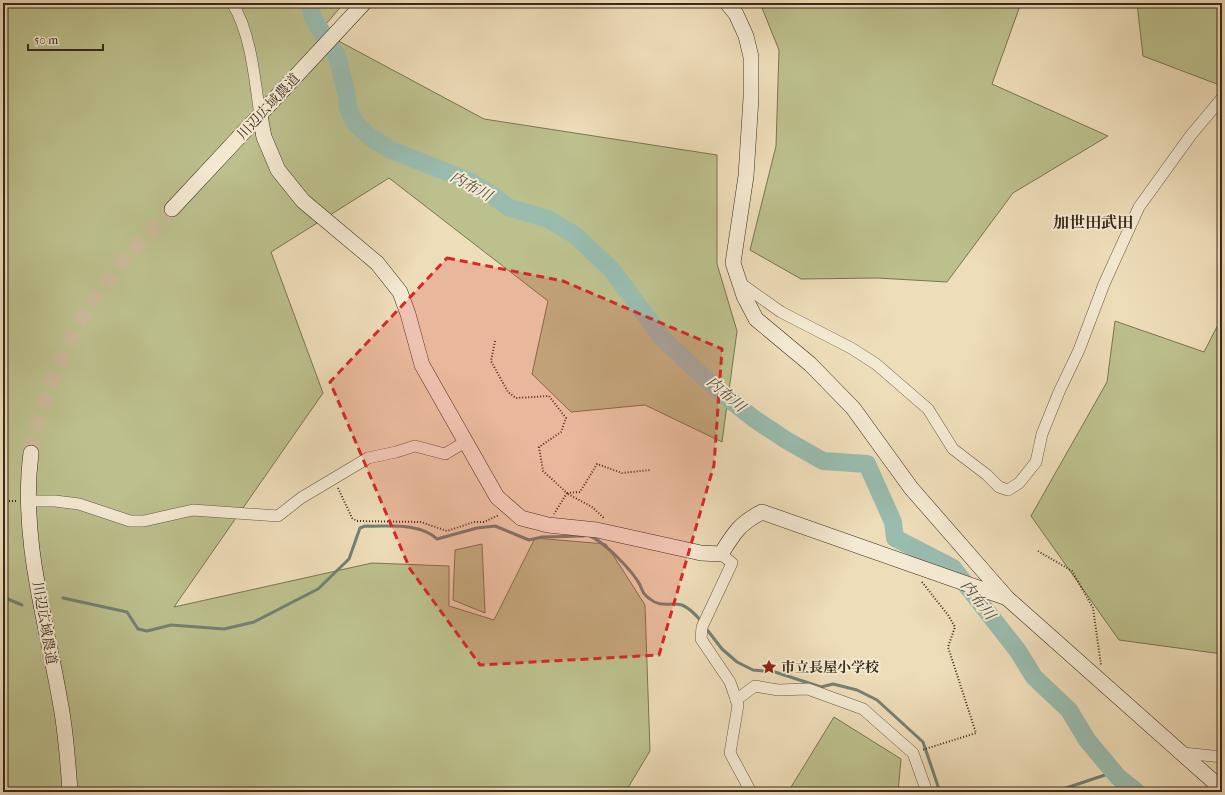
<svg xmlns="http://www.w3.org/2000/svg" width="1225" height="795" font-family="'IM FELL French Canon','Noto Serif JP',serif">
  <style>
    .green { fill: #bcc08d; stroke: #7a7454 }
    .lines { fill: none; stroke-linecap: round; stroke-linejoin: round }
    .stream { stroke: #738173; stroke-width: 3 }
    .river { stroke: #99bcaf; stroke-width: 18 }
    .secondary-tunnel { stroke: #cab999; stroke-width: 15; stroke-dasharray: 15 8; stroke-linecap: butt }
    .street-casing { stroke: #665642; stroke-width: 12 }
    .secondary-casing { stroke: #39291a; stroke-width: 16 }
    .path { stroke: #39291a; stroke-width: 2; stroke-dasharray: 1 2; stroke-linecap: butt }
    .street { stroke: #f4e9d2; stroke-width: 11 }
    .secondary { stroke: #f4e9d2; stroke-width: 15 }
    .marked { fill: #d62828; fill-opacity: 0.2; stroke: #d62828; stroke-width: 3; stroke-dasharray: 8 5; stroke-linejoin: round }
    .labels { text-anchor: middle; stroke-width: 4; stroke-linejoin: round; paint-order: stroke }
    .street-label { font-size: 14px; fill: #39291a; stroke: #f4e9d2 }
    .poi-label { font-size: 14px; font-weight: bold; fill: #39291a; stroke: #f4e9d2; text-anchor: start }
    .water-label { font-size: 15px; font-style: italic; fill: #514e3f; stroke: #f4e9d2 }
    .quarter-label { font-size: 16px; font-weight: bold; fill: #39291a; stroke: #f4e9d2 }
  </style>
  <rect width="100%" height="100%" fill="#eeddb9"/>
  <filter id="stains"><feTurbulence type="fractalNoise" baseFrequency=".005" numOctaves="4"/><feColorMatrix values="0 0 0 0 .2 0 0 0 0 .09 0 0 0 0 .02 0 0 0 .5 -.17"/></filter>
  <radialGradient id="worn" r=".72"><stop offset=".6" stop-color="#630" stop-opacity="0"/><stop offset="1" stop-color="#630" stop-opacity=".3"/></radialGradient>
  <g class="green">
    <polygon points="3,3 344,3 320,31 484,119 717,155 717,264 737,331 722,442 645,405 571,412 532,374 548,301 389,178 271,252 323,393 174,607 372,563 449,566 449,606 494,620 535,538 606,544 645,605 650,751 626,791 627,792 3,792"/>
    <polygon points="760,3 1021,3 992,84 1108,136 1013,193 947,282 877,278 801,279 750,250 776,146 779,50"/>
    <polygon points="1137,3 1222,3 1222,86 1143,56"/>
    <polygon points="1222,317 1222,654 1119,640 1031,516 1107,382 1115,321 1204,352"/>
    <polygon points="482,544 485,613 453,600 455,550"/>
    <polygon points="834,717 901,759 898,792 788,792"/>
  </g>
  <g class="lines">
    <g class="stream">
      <path d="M590,536C604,542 633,571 640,585C643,592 643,594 650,599C660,608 671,602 682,605C689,608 696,615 701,621"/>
      <polyline points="3,597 22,605"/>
      <path d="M63,598L127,612L138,629L147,631L171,625L224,629L254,622L318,589L349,559L360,528L365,526C387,527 420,522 437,539L477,528L495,526L529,540L542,537L584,536"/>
      <polyline points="705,627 722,649 737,662 753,670 775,672 821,687 833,684 857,690 877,700 923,742 940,792"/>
      <polyline points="1054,792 1114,772"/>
    </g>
    <polyline class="river" points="309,3 313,18 337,56 347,96 348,108 355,123 370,137 391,150 469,181 492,195 508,207 548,219 575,235 611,269 664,340 719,391 753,418 786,440 823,461 867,464 893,522 895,538 953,568 1018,651 1034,677 1069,710 1087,740 1118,777 1137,792"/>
    <path class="secondary-tunnel" d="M31,453C42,395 69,331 105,284C125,257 149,233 172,209"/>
    <g class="street-casing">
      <g id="street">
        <path d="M232,3C251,32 255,81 260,116"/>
        <polyline points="740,283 781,312 851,348 876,364 928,409 953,449 987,475 999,487 1008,490 1019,483 1036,462 1042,434 1059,392 1079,350 1104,284 1139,207 1191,135 1222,98"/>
        <polyline points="29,501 55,501 79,504 130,521 144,521 193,510 278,516 301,498 368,458 396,452 415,446 445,454 465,442"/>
        <polyline points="721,554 732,563 702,627 701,639 730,682 738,705 730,753 751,792"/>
        <polyline points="736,700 755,686 778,690 808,689 863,709 913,753 927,792"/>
        <polyline points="1183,753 1222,757"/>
      </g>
    </g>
    <g class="secondary-casing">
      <g id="secondary">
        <polyline points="727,3 736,14 746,36 751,57 751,98 746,176 733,263 744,296 756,319 810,364 853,408 911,488 1007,598 1222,789"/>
        <path d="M260,116L264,137L278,170L303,201L377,263L400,292L408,314L422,365L497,497L521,518L548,525L597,530L701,553L721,554C734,533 740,523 762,512L1007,598"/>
        <polyline points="172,209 364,3"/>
        <path d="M31,453C20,537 46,620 60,701C66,731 68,762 70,792"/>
      </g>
    </g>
    <g class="path">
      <polyline points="495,341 491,361 508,392 516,398 549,396 566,418 561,432 539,447 543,471 567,493 554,514"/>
      <polyline points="338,488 352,518 357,521 421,522 447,531 474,522 484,522 499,515"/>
      <polyline points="567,493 580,492 597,464 622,473 650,470"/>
      <polyline points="568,494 592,507 605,519"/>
      <polyline points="3,501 18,501"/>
      <polyline points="1038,551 1072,571 1093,608 1101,665"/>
      <polyline points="922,582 948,615 955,627 948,647 976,733 922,750"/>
    </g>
    <use href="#street" class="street"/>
    <use href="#secondary" class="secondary"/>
  </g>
  <path class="marked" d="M447,258L563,281L722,349L714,465L659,655L480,665L410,569L330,382Z"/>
  <defs>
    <g id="sight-bare" transform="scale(1.2)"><path d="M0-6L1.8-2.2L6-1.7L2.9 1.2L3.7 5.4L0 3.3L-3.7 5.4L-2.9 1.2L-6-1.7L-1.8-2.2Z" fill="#8f2418" stroke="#f4e9d2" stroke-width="2.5" paint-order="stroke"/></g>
  </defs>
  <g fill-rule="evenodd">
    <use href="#sight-bare" x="769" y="667"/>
  </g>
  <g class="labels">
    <g class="street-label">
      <text transform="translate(268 106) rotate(-47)" y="5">川辺広域農道</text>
      <text transform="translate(45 623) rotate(80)" y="5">川辺広域農道</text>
    </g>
    <g class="poi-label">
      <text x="781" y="672">市立長屋小学校</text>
    </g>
    <g class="water-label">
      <text transform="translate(471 186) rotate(29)" y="5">内布川</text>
      <text transform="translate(726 394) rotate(41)" y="5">内布川</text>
      <text transform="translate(978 600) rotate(52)" y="5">内布川</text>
    </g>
    <g class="quarter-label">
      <text x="1093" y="228">加世田武田</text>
    </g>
  </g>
  <rect width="1225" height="795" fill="none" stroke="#eeddb9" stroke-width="16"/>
  <rect x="4" y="4" width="1217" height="787" fill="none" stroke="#39291a" stroke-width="2"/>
  <rect x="8" y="8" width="1209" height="779" fill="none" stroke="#39291a"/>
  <path d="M28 44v6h75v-6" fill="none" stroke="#39291a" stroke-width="2"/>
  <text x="34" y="44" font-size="12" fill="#39291a" stroke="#f4e9d2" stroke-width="3" paint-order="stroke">50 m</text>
  <rect width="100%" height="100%" filter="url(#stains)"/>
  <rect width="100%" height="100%" fill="url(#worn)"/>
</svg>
